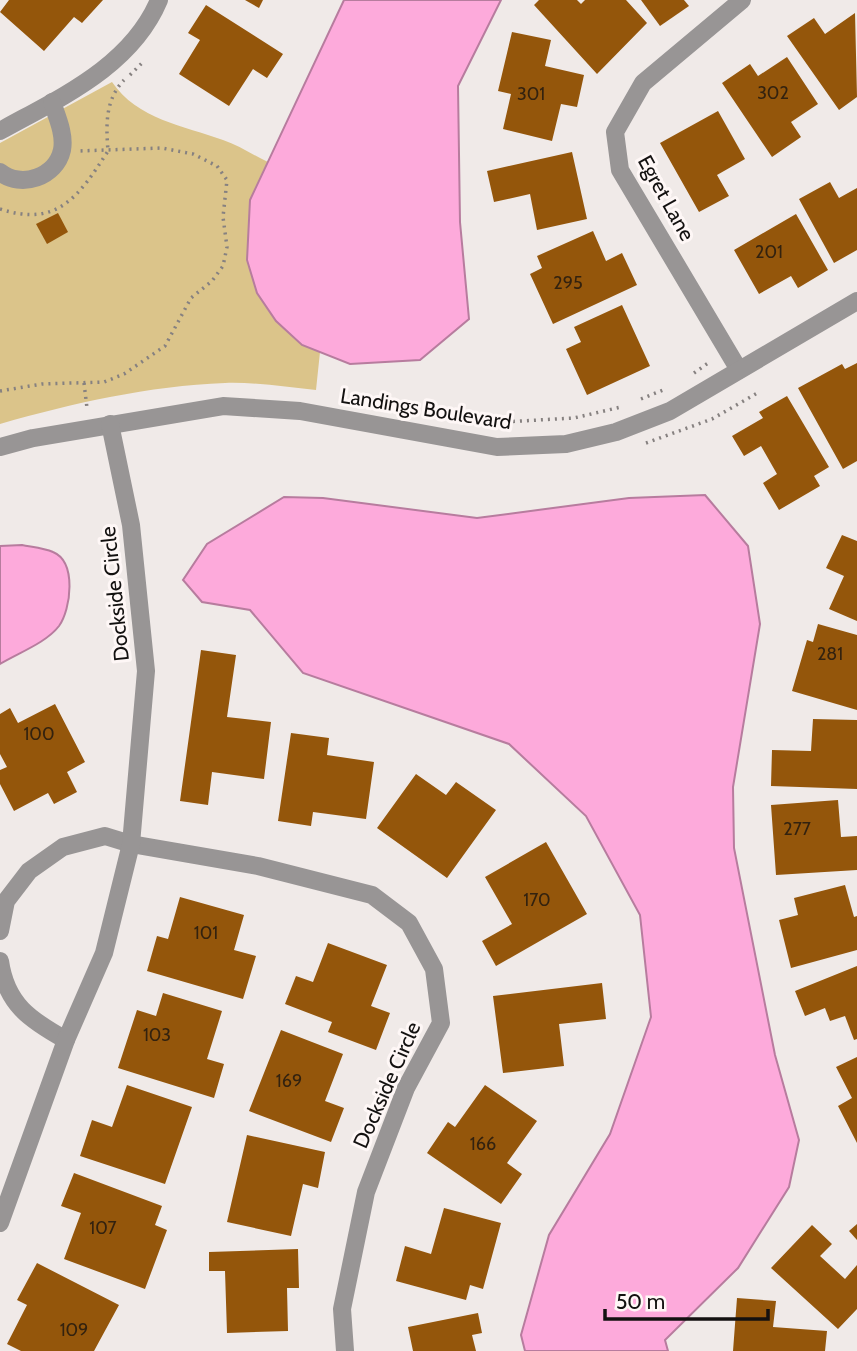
<svg xmlns="http://www.w3.org/2000/svg" width="857" height="1351" font-family="Cabin,sans-serif">
  <style>
    .green { fill: #dbc48a }
    .water { fill: #fdaadb; stroke: #b77c9e; stroke-width: 2 }
    .building { fill: #94560b }
    .lines { fill: none; stroke-linecap: round; stroke-linejoin: round }
    .path { stroke: #868180; stroke-width: 3.5; stroke-dasharray: 2 5; stroke-linecap: butt }
    .minor { stroke: #989595; stroke-width: 18 }
    .labels { text-anchor: middle; stroke-width: 6; stroke-linejoin: round; paint-order: stroke }
    .number-label { font-size: 18px; fill: #33220f }
    .street-label { font-size: 21px; fill: #131110; stroke: #fef7f6 }
  </style>
  <rect width="100%" height="100%" fill="#f0eae8"/>
  <path class="green" d="M112,82C137,119 184,126 223,140C238,145 253,155 268,162L250,200L302,345L320,352L316,390C286,387 255,382 225,383C149,386 73,403 0,424V143Z"/>
  <g class="water">
    <polygon points="344,0 501,0 458,86 460,222 469,319 420,360 350,364 302,345 276,321 257,293 247,260 250,200"/>
    <polygon points="705,495 748,546 760,624 733,787 734,848 775,1055 799,1140 789,1187 738,1268 665,1340 668,1351 525,1351 521,1335 549,1235 610,1134 651,1017 640,915 586,816 509,744 303,673 250,610 202,602 183,580 207,544 284,497 323,498 477,518 629,498"/>
    <path d="M22,545C32,547 44,548 53,552C77,562 71,609 59,626C46,643 18,653 0,664V546Z"/>
  </g>
  <g class="building">
    <polygon points="9,0 103,0 82,23 74,17 44,51 0,12"/>
    <polygon points="245,0 263,0 259,8"/>
    <polygon points="539,0 577,0 581,4 585,0 626,0 647,23 597,74 534,5"/>
    <polygon points="641,0 684,0 689,6 660,26"/>
    <polygon points="206,5 283,54 267,78 253,69 229,106 179,74 200,40 188,33"/>
    <polygon points="855,13 857,97 839,110 787,36 814,18 825,34"/>
    <polygon points="512,32 551,40 545,66 584,75 577,107 561,104 552,141 503,129 511,94 498,91"/>
    <polygon points="787,57 818,104 791,122 801,137 772,157 722,83 750,64 758,76"/>
    <polygon points="718,111 745,159 717,175 729,196 699,212 660,143"/>
    <polygon points="572,152 587,219 537,230 530,194 494,202 487,171"/>
    <polygon points="830,182 839,198 857,188 857,250 834,263 799,199"/>
    <polygon points="58,213 68,232 47,244 36,224"/>
    <polygon points="796,214 828,270 798,288 791,276 759,294 734,250"/>
    <polygon points="593,231 606,261 622,253 637,285 553,324 530,274 542,268 537,256"/>
    <polygon points="622,305 650,366 587,395 566,349 581,342 574,327"/>
    <polygon points="857,363 857,461 843,469 798,388 842,364 845,369"/>
    <polygon points="787,396 829,467 814,476 820,486 779,510 763,483 777,474 761,446 744,456 732,436 763,418 759,412"/>
    <polygon points="842,535 857,541 857,621 829,609 844,576 826,568"/>
    <polygon points="818,624 857,635 857,710 792,691 807,640 813,642"/>
    <polygon points="201,650 236,655 227,717 271,722 264,779 212,772 208,805 180,801"/>
    <polygon points="55,704 85,762 67,772 77,792 54,804 48,793 14,811 0,784 0,770 7,767 0,754 0,714 10,708 18,723"/>
    <polygon points="813,719 857,720 857,789 771,786 772,750 811,751"/>
    <polygon points="291,733 329,738 327,755 374,762 366,819 313,812 311,826 278,821"/>
    <polygon points="416,774 446,795 456,782 496,810 447,878 377,828"/>
    <polygon points="838,800 841,837 857,836 857,870 776,875 771,805"/>
    <polygon points="546,842 587,914 496,966 482,941 512,924 485,877"/>
    <polygon points="845,885 854,917 857,916 857,950 791,968 779,920 798,915 794,898"/>
    <polygon points="180,897 244,915 234,950 256,956 243,999 147,971 157,936 168,939"/>
    <polygon points="328,943 387,965 371,1006 390,1013 376,1050 328,1032 332,1022 285,1004 296,976 313,982"/>
    <polygon points="857,966 857,1039 854,1040 845,1016 830,1021 825,1008 805,1016 795,991"/>
    <polygon points="602,983 606,1019 559,1024 564,1066 503,1073 493,996"/>
    <polygon points="163,993 222,1011 207,1059 224,1064 214,1098 118,1068 137,1010 156,1016"/>
    <polygon points="281,1030 343,1054 325,1101 344,1108 331,1142 249,1111"/>
    <polygon points="857,1057 857,1143 838,1106 852,1098 836,1067"/>
    <polygon points="127,1085 192,1107 165,1184 80,1156 92,1120 112,1127"/>
    <polygon points="485,1085 537,1121 507,1163 522,1174 501,1204 427,1153 448,1122 455,1127"/>
    <polygon points="247,1135 325,1152 318,1188 303,1184 291,1236 227,1222"/>
    <polygon points="74,1173 162,1206 155,1225 167,1230 145,1289 64,1259 81,1213 61,1206"/>
    <polygon points="444,1208 501,1223 483,1289 470,1285 466,1300 396,1281 405,1246 431,1254"/>
    <polygon points="857,1224 857,1240 849,1231"/>
    <polygon points="812,1225 832,1244 820,1256 845,1279 857,1265 857,1309 838,1329 771,1268"/>
    <polygon points="298,1249 299,1288 287,1288 288,1331 227,1333 225,1271 209,1271 209,1252"/>
    <polygon points="37,1263 119,1305 94,1351 21,1351 7,1344 27,1305 17,1300"/>
    <polygon points="737,1298 776,1301 773,1327 827,1331 825,1351 733,1351"/>
    <polygon points="478,1313 482,1333 472,1335 476,1351 413,1351 408,1327"/>
  </g>
  <g class="lines">
    <g class="path">
      <polyline points="130,75 142,63"/>
      <path d="M0,209C58,228 79,196 108,151C106,125 105,100 124,80"/>
      <polyline points="694,373 711,361"/>
      <polyline points="84,383 87,408"/>
      <polyline points="0,391 42,384 104,382 124,374 165,346 191,298 212,281 223,266 227,247 223,217 227,180 217,166 193,154 162,148 79,151"/>
      <polyline points="641,399 663,390"/>
      <polyline points="485,423 574,418 621,407"/>
      <polyline points="646,443 712,419 759,392"/>
    </g>
    <g class="minor">
      <path d="M0,131C59,98 131,67 159,0"/>
      <path d="M0,172C21,189 56,177 62,150C65,134 57,117 52,102"/>
      <polyline points="739,370 620,170 615,132 643,83 742,0"/>
      <polyline points="0,447 33,438 223,406 300,411 497,447 566,444 616,432 670,411 857,301"/>
      <polyline points="0,931 6,901 29,871 63,847 105,836 131,844 258,866 372,895 409,923 434,969 441,1023 406,1088 366,1192 342,1309 345,1351"/>
      <path d="M0,961C6,1004 30,1020 66,1040"/>
      <polyline points="0,1223 66,1040 104,953 131,844 146,671 131,525 110,424"/>
    </g>
  </g>
  <g class="labels">
    <g class="number-label">
      <text x="773" y="99">302</text>
      <text x="531" y="100">301</text>
      <text x="769" y="258">201</text>
      <text x="568" y="289">295</text>
      <text x="830" y="660">281</text>
      <text x="39" y="740">100</text>
      <text x="797" y="835">277</text>
      <text x="537" y="906">170</text>
      <text x="206" y="939">101</text>
      <text x="157" y="1041">103</text>
      <text x="289" y="1087">169</text>
      <text x="483" y="1150">166</text>
      <text x="103" y="1234">107</text>
      <text x="74" y="1336">109</text>
    </g>
    <g class="street-label">
      <text transform="translate(666 198) rotate(61)" y="7">Egret Lane</text>
      <text transform="translate(426 409) rotate(9)" y="7">Landings Boulevard</text>
      <text transform="translate(115 594) rotate(-96)" y="7">Dockside Circle</text>
      <text transform="translate(387 1085) rotate(-66)" y="7">Dockside Circle</text>
    </g>
  </g>
  <path d="M605 1309v10h163v-10" fill="none" stroke="#131110" stroke-width="3.5"/>
  <text x="616" y="1309" font-size="21" fill="#131110" stroke="#fef7f6" stroke-width="5" paint-order="stroke">50 m</text>
</svg>
